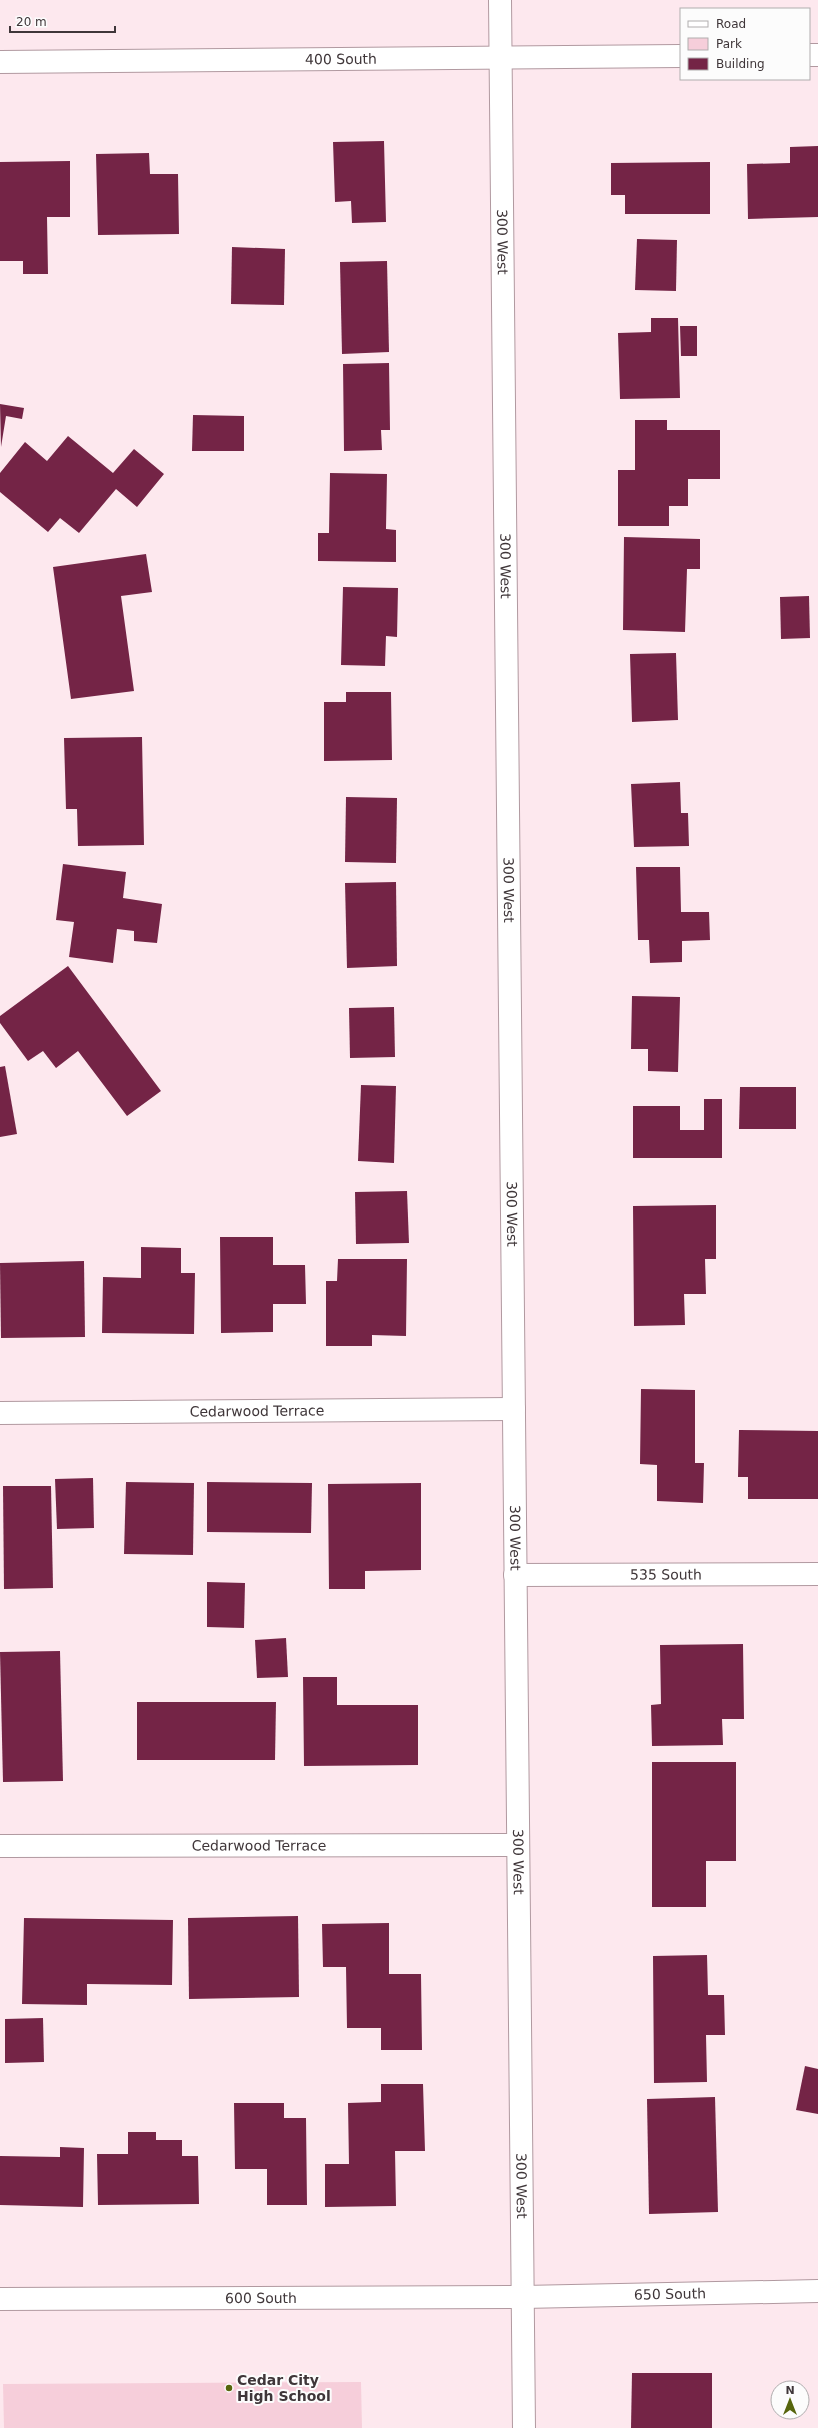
<svg xmlns="http://www.w3.org/2000/svg" width="818" height="2428" font-family="'DejaVu Sans',sans-serif">
  <style>
    .green { fill: #f6ceda }
    .building { fill: #742446 }
    .lines { fill: none; stroke-linecap: round; stroke-linejoin: round }
    .minor-casing { stroke: #b199a0; stroke-width: 24 }
    .major-casing { stroke: #b199a0; stroke-width: 24 }
    .minor { stroke: #fff; stroke-width: 22 }
    .major { stroke: #fff; stroke-width: 22 }
    .poi-dot { fill: #56650c; stroke: #fcfcfc; stroke-width: 1.5 }
    .labels { text-anchor: middle; stroke-width: 4; stroke-linejoin: round; paint-order: stroke }
    .street-label { font-size: 14px; fill: #3f3639; stroke: #fcfcfc }
    .poi-label { font-size: 14px; font-weight: bold; fill: #3f3639; stroke: #fcfcfc; text-anchor: start }
  </style>
  <rect width="100%" height="100%" fill="#fde8ee"/>
  <polygon class="green" points="361,2382 362,2428 4,2428 3,2384"/>
  <g class="building">
    <polygon points="384,141 386,222 352,223 351,201 335,202 333,142"/>
    <polygon points="818,146 818,217 748,219 747,164 790,163 790,147"/>
    <polygon points="149,153 150,174 178,174 179,234 98,235 96,154"/>
    <polygon points="70,161 70,217 47,217 48,274 23,274 23,261 0,261 0,162"/>
    <polygon points="710,162 710,214 625,214 625,195 611,195 611,163"/>
    <polygon points="637,239 677,240 676,291 635,290"/>
    <polygon points="232,247 285,249 284,305 231,304"/>
    <polygon points="387,261 389,352 342,354 340,262"/>
    <polygon points="651,318 678,318 680,398 620,399 618,333 651,332"/>
    <polygon points="680,326 697,326 697,356 681,356"/>
    <polygon points="389,363 390,430 381,430 382,450 344,451 343,364"/>
    <polygon points="0,404 24,408 22,419 6,416 1,447"/>
    <polygon points="193,415 244,416 244,451 192,451"/>
    <polygon points="635,420 667,420 667,430 720,430 720,479 688,479 688,506 669,506 669,526 618,526 618,470 635,470"/>
    <polygon points="68,436 113,473 134,449 164,474 137,507 116,489 79,533 60,518 48,532 0,492 0,473 25,442 47,461"/>
    <polygon points="330,473 387,474 386,529 396,530 396,562 318,561 318,533 329,533"/>
    <polygon points="624,537 700,539 700,569 687,569 685,632 623,630"/>
    <polygon points="146,554 152,592 121,596 134,691 71,699 53,567"/>
    <polygon points="343,587 398,588 397,637 386,636 385,666 341,665"/>
    <polygon points="809,596 810,638 781,639 780,597"/>
    <polygon points="676,653 678,720 632,722 630,654"/>
    <polygon points="346,692 391,692 392,760 324,761 324,702 346,702"/>
    <polygon points="142,737 144,845 78,846 77,809 66,809 64,738"/>
    <polygon points="680,782 681,813 688,813 689,846 634,847 631,784"/>
    <polygon points="346,797 397,798 396,863 345,862"/>
    <polygon points="63,864 126,872 123,898 162,904 157,943 134,941 134,931 117,929 113,963 69,957 74,922 56,920"/>
    <polygon points="636,867 680,867 681,912 709,912 710,940 682,941 682,962 650,963 649,940 638,940"/>
    <polygon points="396,882 397,966 347,968 345,883"/>
    <polygon points="68,966 161,1091 127,1116 78,1051 56,1068 43,1051 28,1061 0,1023 0,1016"/>
    <polygon points="632,996 680,997 678,1072 648,1071 648,1049 631,1049"/>
    <polygon points="394,1007 395,1057 350,1058 349,1008"/>
    <polygon points="5,1066 17,1134 0,1137 0,1067"/>
    <polygon points="361,1085 396,1086 394,1163 358,1161"/>
    <polygon points="740,1087 796,1087 796,1129 739,1129"/>
    <polygon points="704,1099 722,1099 722,1158 633,1158 633,1106 680,1106 680,1130 704,1130"/>
    <polygon points="407,1191 409,1243 356,1244 355,1192"/>
    <polygon points="716,1205 716,1259 705,1259 706,1294 684,1294 685,1325 634,1326 633,1206"/>
    <polygon points="220,1237 273,1237 273,1265 305,1265 306,1304 273,1304 273,1332 221,1333"/>
    <polygon points="141,1247 181,1248 181,1273 195,1273 194,1334 102,1333 103,1277 141,1278"/>
    <polygon points="338,1259 407,1259 406,1336 372,1335 372,1346 326,1346 326,1281 337,1281"/>
    <polygon points="84,1261 85,1337 1,1338 0,1263"/>
    <polygon points="641,1389 695,1390 695,1463 704,1463 703,1503 657,1501 657,1465 640,1464"/>
    <polygon points="739,1430 818,1431 818,1499 748,1499 748,1477 738,1477"/>
    <polygon points="93,1478 94,1528 57,1529 55,1479"/>
    <polygon points="126,1482 194,1483 193,1555 124,1554"/>
    <polygon points="207,1482 312,1483 311,1533 207,1532"/>
    <polygon points="421,1483 421,1570 365,1571 365,1589 329,1589 328,1484"/>
    <polygon points="3,1486 51,1486 53,1588 4,1589"/>
    <polygon points="207,1582 245,1583 244,1628 207,1627"/>
    <polygon points="286,1638 288,1677 257,1678 255,1640"/>
    <polygon points="743,1644 744,1719 722,1719 723,1745 652,1746 651,1705 661,1704 660,1645"/>
    <polygon points="60,1651 63,1781 3,1782 0,1652"/>
    <polygon points="303,1677 337,1677 337,1705 418,1705 418,1765 304,1766"/>
    <polygon points="137,1702 276,1702 275,1760 137,1760"/>
    <polygon points="652,1762 736,1762 736,1861 706,1861 706,1907 652,1907"/>
    <polygon points="298,1916 299,1997 189,1999 188,1918"/>
    <polygon points="24,1918 173,1920 172,1985 87,1984 87,2005 22,2004"/>
    <polygon points="389,1923 389,1974 421,1974 422,2050 381,2050 381,2028 347,2028 346,1967 323,1967 322,1924"/>
    <polygon points="707,1955 708,1995 724,1995 725,2035 706,2035 707,2082 654,2083 653,1956"/>
    <polygon points="43,2018 44,2062 5,2063 5,2019"/>
    <polygon points="805,2066 818,2069 818,2114 796,2110"/>
    <polygon points="381,2084 423,2084 425,2151 395,2151 396,2206 325,2207 325,2164 349,2164 348,2103 381,2102"/>
    <polygon points="715,2097 718,2212 649,2214 647,2099"/>
    <polygon points="234,2103 284,2103 284,2118 306,2118 307,2205 267,2205 267,2169 235,2169"/>
    <polygon points="128,2132 156,2132 156,2140 182,2140 182,2156 198,2156 199,2204 98,2205 97,2154 128,2154"/>
    <polygon points="60,2147 84,2148 83,2207 0,2205 0,2156 60,2157"/>
    <polygon points="632,2373 712,2373 712,2428 631,2428"/>
  </g>
  <g class="lines">
    <g class="minor-casing">
      <g id="minor">
        <path id="s1" d="M500,0L524,2428"/>
        <polyline points="809,55 818,55"/>
        <path id="s2" d="M0,62L681,56"/>
        <path id="s3" d="M0,1413L514,1409"/>
        <path id="s4" d="M515,1575L818,1574"/>
        <path id="s5" d="M0,1846L517,1845"/>
      </g>
    </g>
    <g class="major-casing">
      <g id="major">
        <path id="s6" d="M0,2299L523,2297L818,2291"/>
      </g>
    </g>
    <use href="#minor" class="minor"/>
    <use href="#major" class="major"/>
  </g>
  <circle class="poi-dot" cx="229" cy="2388" r="4"/>
  <g class="labels">
    <g class="street-label">
      <text dy="5" stroke="none"><textPath href="#s2" startOffset="341">400 South</textPath></text>
      <text dy="5" stroke="none"><textPath href="#s1" startOffset="242">300 West</textPath></text>
      <text dy="5" stroke="none"><textPath href="#s1" startOffset="566">300 West</textPath></text>
      <text dy="5" stroke="none"><textPath href="#s1" startOffset="890">300 West</textPath></text>
      <text dy="5" stroke="none"><textPath href="#s1" startOffset="1214">300 West</textPath></text>
      <text dy="5" stroke="none"><textPath href="#s3" startOffset="257">Cedarwood Terrace</textPath></text>
      <text dy="5" stroke="none"><textPath href="#s1" startOffset="1538">300 West</textPath></text>
      <text dy="5" stroke="none"><textPath href="#s4" startOffset="151">535 South</textPath></text>
      <text dy="5" stroke="none"><textPath href="#s5" startOffset="259">Cedarwood Terrace</textPath></text>
      <text dy="5" stroke="none"><textPath href="#s1" startOffset="1862">300 West</textPath></text>
      <text dy="5" stroke="none"><textPath href="#s1" startOffset="2186">300 West</textPath></text>
      <text dy="5" stroke="none"><textPath href="#s6" startOffset="670">650 South</textPath></text>
      <text dy="5" stroke="none"><textPath href="#s6" startOffset="261">600 South</textPath></text>
    </g>
    <g class="poi-label">
      <text x="237" y="2385">Cedar City<tspan x="237" dy="16">High School</tspan></text>
    </g>
  </g>
  <rect x="680" y="8" width="130" height="72" fill="#fcfcfc" stroke="#b0adae"/>
  <rect x="688" y="21" width="20" height="6" fill="#ffffff" stroke="#b0adae"/>
  <text x="716" y="28" font-size="12" fill="#3f3639">Road</text>
  <rect x="688" y="38" width="20" height="12" fill="#f6ceda" stroke="#b0adae"/>
  <text x="716" y="48" font-size="12" fill="#3f3639">Park</text>
  <rect x="688" y="58" width="20" height="12" fill="#742446" stroke="#b0adae"/>
  <text x="716" y="68" font-size="12" fill="#3f3639">Building</text>
  <g transform="translate(790 2400)"><circle r="19" fill="#fcfcfc" stroke="#b0adae"/>
  <path d="M0-3L7 15L0 10L-7 15Z" fill="#56650c"/>
  <text y="-6" font-size="11" font-weight="bold" text-anchor="middle" fill="#3f3639">N</text>
  </g>
  <path d="M10 26v6h105v-6" fill="none" stroke="#3f3639" stroke-width="2"/>
  <text x="16" y="26" font-size="12" fill="#3f3639" stroke="#fcfcfc" stroke-width="3" paint-order="stroke">20 m</text>
</svg>
